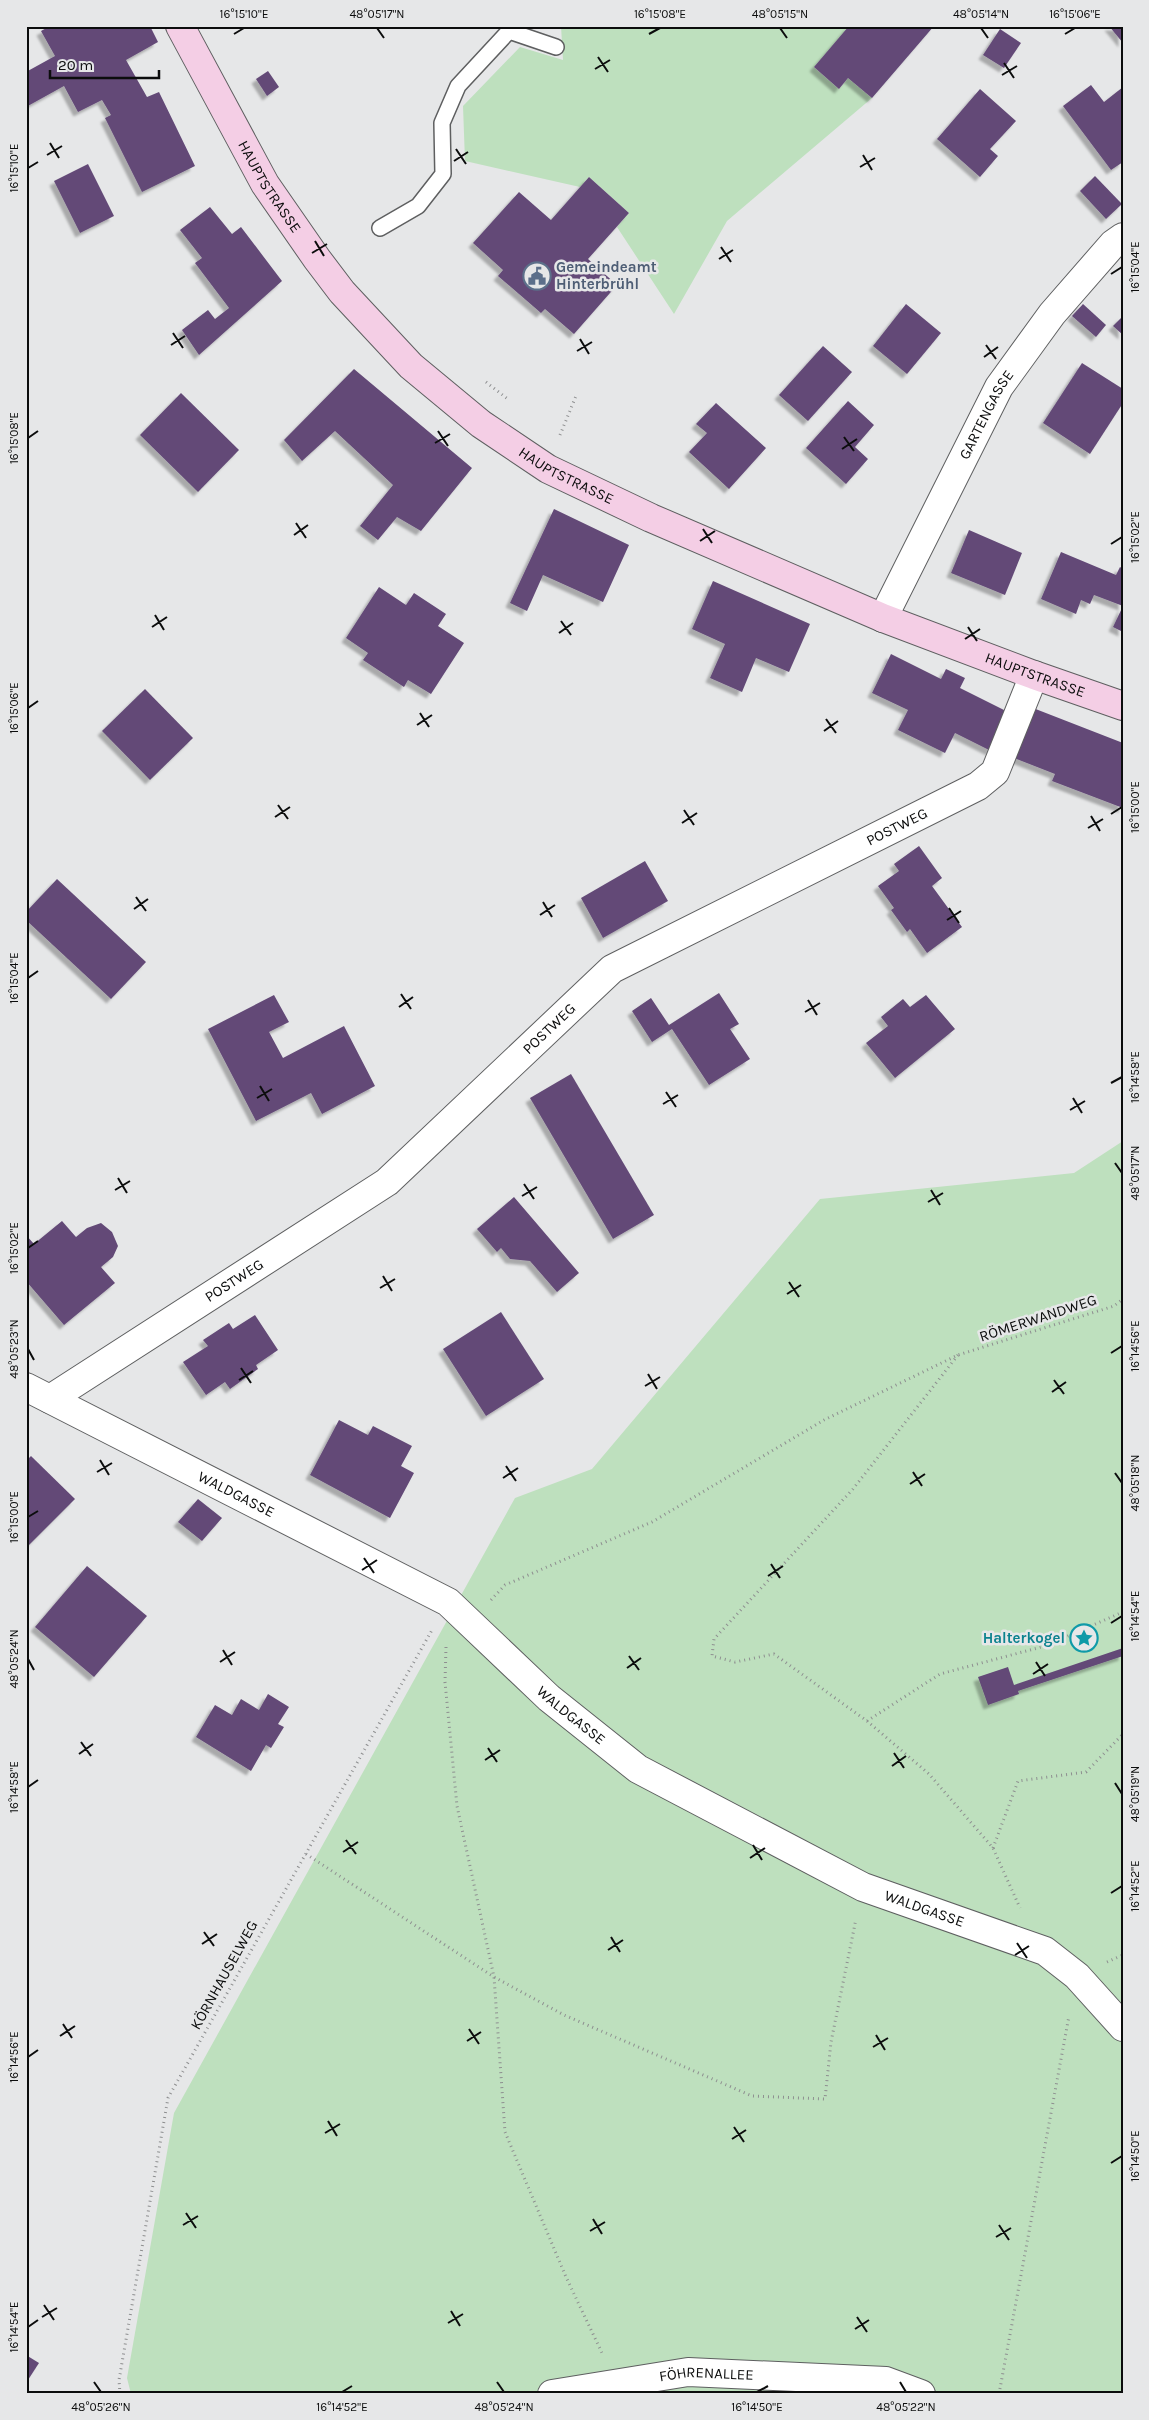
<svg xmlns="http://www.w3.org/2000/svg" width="1149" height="2420" font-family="Karla,sans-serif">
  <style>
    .green { fill: #bee0be }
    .building { fill: #634a77; filter: url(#shadow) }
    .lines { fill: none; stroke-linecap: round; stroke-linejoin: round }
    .lane-casing { stroke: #5e5f60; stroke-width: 18 }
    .street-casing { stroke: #5e5f60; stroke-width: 30 }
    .secondary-casing { stroke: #5e5f60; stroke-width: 30 }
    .path { stroke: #8e8f90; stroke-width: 3; stroke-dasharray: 1 4; stroke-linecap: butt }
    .lane { stroke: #fff; stroke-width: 15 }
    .street { stroke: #fff; stroke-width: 28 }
    .secondary { stroke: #f4cee5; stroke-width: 28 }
    .ticks { fill: none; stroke: #0c0d0d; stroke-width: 2 }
    .labels { text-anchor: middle; stroke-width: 5; stroke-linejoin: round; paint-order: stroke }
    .street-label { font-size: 15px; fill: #0c0d0d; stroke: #e6e7e8 }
    .service-label { font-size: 15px; font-weight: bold; fill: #4e5e75; stroke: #e6e7e8; text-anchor: start }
    .culture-label { font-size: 15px; font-weight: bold; fill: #0d838f; stroke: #e6e7e8; text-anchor: end }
    .neatline { fill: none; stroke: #0c0d0d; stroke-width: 2 }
    .ticks-label { font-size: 12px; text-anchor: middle; fill: #0c0d0d }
  </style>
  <defs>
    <filter id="shadow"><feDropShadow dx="-4.5" dy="4.5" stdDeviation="1" flood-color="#0004"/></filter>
  </defs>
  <rect width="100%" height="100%" fill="#e6e7e8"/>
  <g class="green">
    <polygon points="561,26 846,26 848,28 814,67 839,89 848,78 872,98 727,221 674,314 617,227 629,213 589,177 580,187 465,161 463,106 520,47 563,60"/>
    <polygon points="1123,1141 1123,2394 131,2394 127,2378 174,2113 515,1498 592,1469 820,1199 1074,1173"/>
  </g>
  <g class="building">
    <polygon points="50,26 150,26 158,42 126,60 147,97 159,92 195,166 142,192 105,118 111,115 102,100 78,112 64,86 26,107 26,72 55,56 41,31"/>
    <polygon points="849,26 934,26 872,98 848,78 839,89 814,67"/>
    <polygon points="1109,26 1123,26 1123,43"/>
    <polygon points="1000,29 1021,43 1004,68 983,55"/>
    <polygon points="268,71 279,87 267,96 256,79"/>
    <polygon points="1091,85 1104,102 1123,87 1123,162 1111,170 1063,106"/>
    <polygon points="980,89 1016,121 990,149 998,156 980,177 937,139"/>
    <polygon points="88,164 114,216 80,233 54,181"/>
    <polygon points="1095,176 1122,204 1106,219 1080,191"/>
    <polygon points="589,177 629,213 588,259 617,285 574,334 545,309 541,313 498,276 503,270 473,243 519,192 551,220"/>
    <polygon points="210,207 232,234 241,227 282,281 199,355 182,330 208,310 215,319 229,308 195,263 202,258 180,230"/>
    <polygon points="906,304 941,333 907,374 873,346"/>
    <polygon points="1083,304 1106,325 1096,337 1072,316"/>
    <polygon points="1123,316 1123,335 1113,326"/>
    <polygon points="823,346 852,372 808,421 779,395"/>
    <polygon points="1082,363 1123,389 1123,403 1090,454 1043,423"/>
    <polygon points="354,369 472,468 421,531 397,517 378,540 360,526 393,485 335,431 302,461 284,440"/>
    <polygon points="181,393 239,450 198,492 140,435"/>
    <polygon points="848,401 874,425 855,447 868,459 846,484 806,448"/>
    <polygon points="716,403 766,448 729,489 689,452 707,433 696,424"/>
    <polygon points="554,509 629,545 603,602 543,575 527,611 510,603"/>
    <polygon points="969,530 1022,553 1005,595 951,573"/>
    <polygon points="1061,552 1116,575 1120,567 1123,569 1123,606 1094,595 1090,604 1081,600 1076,614 1041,599"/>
    <polygon points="713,581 810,624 789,672 756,658 742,692 710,678 725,644 692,629"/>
    <polygon points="379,587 406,605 414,593 446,614 438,626 464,643 431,694 408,680 404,687 363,660 368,653 346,638"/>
    <polygon points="1123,606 1123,632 1113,627"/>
    <polygon points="891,654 941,679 946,669 965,678 960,688 1010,713 991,751 955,733 945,753 898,730 908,710 872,693"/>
    <polygon points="145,689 193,738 150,780 102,731"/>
    <polygon points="1033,708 1123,743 1123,808 1052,781 1055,774 1014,758"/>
    <polygon points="919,846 942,878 932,886 962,927 927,953 910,929 907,932 891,910 894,908 878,886 899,871 894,864"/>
    <polygon points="645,861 668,901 603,938 581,898"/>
    <polygon points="57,879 146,962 111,999 26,920 26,912"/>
    <polygon points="719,993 739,1024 730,1029 750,1059 709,1085 672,1029 652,1042 632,1011 651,998 669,1025"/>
    <polygon points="274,995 289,1022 269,1032 283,1058 344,1026 375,1086 322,1114 311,1093 256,1121 208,1029"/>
    <polygon points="926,995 955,1029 895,1078 866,1043 888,1026 881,1017 903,999 910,1007"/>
    <polygon points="571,1074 654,1215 613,1239 530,1098"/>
    <polygon points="514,1197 579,1273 557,1292 530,1261 510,1259 501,1248 497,1252 477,1229"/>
    <polygon points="62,1221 76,1237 87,1228 101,1223 112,1232 118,1246 113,1257 101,1267 115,1283 64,1325 26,1281 26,1235 34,1244"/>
    <polygon points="501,1312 544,1379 486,1416 443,1349"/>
    <polygon points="255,1315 278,1350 256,1365 258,1369 230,1389 225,1382 206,1395 183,1362 208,1346 203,1340 229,1323 233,1329"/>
    <polygon points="339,1420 368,1435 373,1426 412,1446 401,1466 414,1473 390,1518 310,1475"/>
    <polygon points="31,1456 75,1499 26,1548 26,1461"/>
    <polygon points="198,1499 222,1518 202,1541 178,1522"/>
    <polygon points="87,1566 147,1616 94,1677 35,1627"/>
    <polygon points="1123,1648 1123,1656 1018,1691 1019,1694 988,1705 978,1677 1008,1667 1014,1685"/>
    <polygon points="268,1694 289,1707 278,1724 284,1727 271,1748 266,1745 251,1771 196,1737 215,1705 232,1715 241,1699 259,1710"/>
    <polygon points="26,2355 39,2363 26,2383"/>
  </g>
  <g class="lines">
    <g class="lane-casing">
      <polyline id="lane" points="380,228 418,206 443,174 442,123 458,86 509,31 556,47"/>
    </g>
    <g class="street-casing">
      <g id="street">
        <path id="s1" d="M883,618L999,387L1052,314L1113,244L1123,237"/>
        <path id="s2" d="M26,1387L448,1602L549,1698L638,1769L863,1887L1045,1951L1077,1976L1123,2027"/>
        <path id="s3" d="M50,1399L387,1182L612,969L978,786L995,772L1034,675"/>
        <path id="s4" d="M552,2394L688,2372L886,2381L921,2394"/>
      </g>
    </g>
    <g class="secondary-casing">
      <g id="secondary">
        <path id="s5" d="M180,26L265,184L317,259L342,292L411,366L481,424L548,469L651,518L883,618L1034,675L1123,706"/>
      </g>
    </g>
    <g class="path">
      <polyline points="486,382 509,400"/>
      <polyline points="560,435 576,396"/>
      <polyline points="958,1355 853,1489 714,1639 712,1656 735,1662 774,1654 867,1721 929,1774 993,1848 1020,1908"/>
      <polyline points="491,1600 505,1585 652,1522 824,1420 958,1355 1114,1306 1123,1299"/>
      <polyline points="446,1647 445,1682 457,1806 494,1977 505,2132 566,2277 602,2353"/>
      <polyline points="867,1721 940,1674 1045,1646 1123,1612"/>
      <polyline points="993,1848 1018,1781 1086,1772 1123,1734"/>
      <polyline points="306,1854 494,1977 564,2015 752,2096 825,2099 831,2042 856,1919"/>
      <polyline points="1107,1962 1123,1955"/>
      <polyline points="120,2394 119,2380 168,2098 432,1630"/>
      <polyline points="999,2394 1069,2016"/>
    </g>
    <use href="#lane" class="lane"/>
    <use href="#street" class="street"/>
    <use href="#secondary" class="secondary"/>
  </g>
  <path class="ticks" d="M377,28L384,38M780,28L787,38M981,28L988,38M234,34L244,28M649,34L660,28M1065,34L1075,28M598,57L608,72M1004,63L1014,78M595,69L610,60M1002,75L1017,66M50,143L59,158M456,149L466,164M47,155L62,146M863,155L872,170M454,161L468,152M860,167L875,158M28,168L38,162M315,241L324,256M721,247L731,262M312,253L327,244M719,259L733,250M1111,274L1122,267M173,333L183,348M580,339L589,354M171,345L185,336M986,345L996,359M577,351L592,342M984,357L998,347M438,431L448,446M844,437L854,451M28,438L38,431M435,443L450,434M842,449L857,439M296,523L306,538M703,529L712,543M294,535L308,525M700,541L715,531M1111,544L1122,537M155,615L164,630M561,621L571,635M152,627L167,617M968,627L977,641M559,633L573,623M965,639L980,629M28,708L38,701M420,713L429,727M826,719L836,733M417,725L432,715M824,731L838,721M278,805L288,819M684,810L694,825M1111,814L1122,807M1091,816L1100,831M275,817L290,807M682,823L697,813M1088,828L1103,819M136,897L146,911M543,902L552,917M949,908L959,923M134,909L148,899M540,915L555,905M947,920L961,911M28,978L38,971M401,994L411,1009M808,1000L817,1015M399,1007L413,997M805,1012L820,1003M1111,1083L1122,1077M260,1086L269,1101M666,1092L676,1107M257,1098L272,1089M1073,1098L1082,1113M663,1104L678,1095M1070,1110L1085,1101M1115,1163L1122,1173M118,1178L127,1193M524,1184L534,1199M115,1190L130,1181M931,1190L940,1205M522,1196L537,1187M928,1202L943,1193M28,1248L38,1241M383,1276L392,1291M789,1282L799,1297M380,1288L395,1279M787,1294L801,1285M28,1349L34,1360M1111,1353L1122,1346M241,1368L251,1383M648,1374L657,1389M239,1380L253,1371M1054,1380L1064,1394M645,1386L660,1377M1052,1392L1066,1382M100,1460L109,1475M506,1466L516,1481M97,1472L112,1463M913,1472L922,1486M1115,1473L1122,1483M503,1478L518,1468M910,1484L925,1474M28,1517L38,1511M364,1558L374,1573M771,1564L780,1578M362,1570L377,1560M768,1576L783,1566M1111,1623L1122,1616M223,1650L232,1665M629,1656L639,1670M28,1659L34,1670M220,1662L235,1652M1036,1662L1045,1676M627,1668L641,1658M1033,1674L1048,1664M81,1742L91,1756M488,1748L497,1762M894,1753L904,1768M79,1754L93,1744M485,1760L500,1750M892,1766L906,1756M1115,1783L1122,1794M28,1787L38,1780M346,1840L356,1854M753,1845L762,1860M343,1852L358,1842M750,1858L765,1848M1111,1893L1122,1886M204,1932L214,1946M611,1937L620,1952M1017,1943L1027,1958M202,1944L217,1934M608,1950L623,1940M1015,1955L1029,1946M63,2024L72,2038M469,2029L479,2044M876,2035L885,2050M60,2036L75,2026M467,2041L481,2032M873,2047L888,2038M28,2057L38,2050M328,2121L337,2136M734,2127L744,2142M325,2133L340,2124M732,2139L746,2130M1111,2163L1122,2156M186,2213L196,2228M593,2219L602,2234M183,2225L198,2216M999,2225L1009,2240M590,2231L605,2222M996,2237L1011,2228M44,2305L54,2320M451,2311L460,2326M42,2317L57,2308M857,2317L867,2332M448,2323L463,2314M28,2327L38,2320M855,2329L869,2320M94,2382L101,2392M497,2382L504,2392M900,2382L906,2392M342,2392L352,2386M757,2392L768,2386"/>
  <defs>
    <g id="civic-ring" transform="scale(1.4375)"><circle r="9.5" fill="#e6e7e8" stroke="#5c6f8a" stroke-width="1.5"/><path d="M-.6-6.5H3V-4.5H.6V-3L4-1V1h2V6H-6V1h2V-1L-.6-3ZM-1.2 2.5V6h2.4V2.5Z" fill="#5c6f8a"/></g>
    <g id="sight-ring" transform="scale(1.4375)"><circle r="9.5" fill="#e6e7e8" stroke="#0f9aa8" stroke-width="1.5"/><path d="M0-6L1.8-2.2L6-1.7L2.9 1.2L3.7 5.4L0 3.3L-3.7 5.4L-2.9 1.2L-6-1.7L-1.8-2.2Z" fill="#0f9aa8"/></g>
  </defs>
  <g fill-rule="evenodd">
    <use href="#civic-ring" x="537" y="276"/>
    <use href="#sight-ring" x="1084" y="1638"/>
  </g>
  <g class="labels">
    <g class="street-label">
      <text dy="5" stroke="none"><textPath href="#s5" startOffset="184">HAUPTSTRASSE</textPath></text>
      <text dy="5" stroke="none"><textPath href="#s1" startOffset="228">GARTENGASSE</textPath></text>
      <text dy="5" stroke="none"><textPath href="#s5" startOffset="604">HAUPTSTRASSE</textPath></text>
      <text dy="5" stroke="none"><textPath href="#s5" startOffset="1114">HAUPTSTRASSE</textPath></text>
      <text dy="5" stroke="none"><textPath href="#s3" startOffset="1029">POSTWEG</textPath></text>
      <text dy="5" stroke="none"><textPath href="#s3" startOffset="624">POSTWEG</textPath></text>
      <text dy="5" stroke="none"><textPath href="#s3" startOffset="219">POSTWEG</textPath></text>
      <text transform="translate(1038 1318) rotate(-18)" y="5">RÖMERWANDWEG</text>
      <text dy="5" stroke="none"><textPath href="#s2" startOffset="236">WALDGASSE</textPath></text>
      <text dy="5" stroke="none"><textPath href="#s2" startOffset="641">WALDGASSE</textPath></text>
      <text dy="5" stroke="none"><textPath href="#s2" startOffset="1046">WALDGASSE</textPath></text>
      <text transform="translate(224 1975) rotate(-61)" y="5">KÖRNHAUSELWEG</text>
      <text dy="5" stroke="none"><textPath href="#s4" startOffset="156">FÖHRENALLEE</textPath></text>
    </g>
    <g class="service-label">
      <text x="556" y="272">Gemeindeamt<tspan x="556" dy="17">Hinterbrühl</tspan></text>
    </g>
    <g class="culture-label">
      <text x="1065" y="1643">Halterkogel</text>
    </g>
  </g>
  <rect width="1149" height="2420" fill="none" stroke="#e6e7e8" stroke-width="55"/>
  <path d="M50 70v8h109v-8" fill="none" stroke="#0c0d0d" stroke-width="2.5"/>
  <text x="58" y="70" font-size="15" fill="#0c0d0d" stroke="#e6e7e8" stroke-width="4" paint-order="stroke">20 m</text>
  <rect x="28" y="28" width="1094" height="2364" class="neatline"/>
  <g class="ticks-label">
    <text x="244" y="18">16°15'10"E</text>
    <text x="377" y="18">48°05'17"N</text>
    <text x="660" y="18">16°15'08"E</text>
    <text x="780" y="18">48°05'15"N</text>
    <text x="981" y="18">48°05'14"N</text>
    <text x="1075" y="18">16°15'06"E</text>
    <text transform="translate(14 168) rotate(-90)" y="4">16°15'10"E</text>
    <text transform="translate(1135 267) rotate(-90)" y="4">16°15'04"E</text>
    <text transform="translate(14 438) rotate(-90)" y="4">16°15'08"E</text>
    <text transform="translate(1135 537) rotate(-90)" y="4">16°15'02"E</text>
    <text transform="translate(14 708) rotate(-90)" y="4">16°15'06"E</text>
    <text transform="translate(1135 807) rotate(-90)" y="4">16°15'00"E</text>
    <text transform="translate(14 978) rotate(-90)" y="4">16°15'04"E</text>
    <text transform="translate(1135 1077) rotate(-90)" y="4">16°14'58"E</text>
    <text transform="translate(1135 1173) rotate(-90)" y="4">48°05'17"N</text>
    <text transform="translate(14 1248) rotate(-90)" y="4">16°15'02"E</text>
    <text transform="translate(1135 1346) rotate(-90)" y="4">16°14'56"E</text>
    <text transform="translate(14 1349) rotate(-90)" y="4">48°05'23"N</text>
    <text transform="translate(1135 1483) rotate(-90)" y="4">48°05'18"N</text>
    <text transform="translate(14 1517) rotate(-90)" y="4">16°15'00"E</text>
    <text transform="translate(1135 1616) rotate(-90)" y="4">16°14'54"E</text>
    <text transform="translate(14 1659) rotate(-90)" y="4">48°05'24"N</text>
    <text transform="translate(14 1787) rotate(-90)" y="4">16°14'58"E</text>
    <text transform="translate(1135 1794) rotate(-90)" y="4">48°05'19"N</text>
    <text transform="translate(1135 1886) rotate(-90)" y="4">16°14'52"E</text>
    <text transform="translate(14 2057) rotate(-90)" y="4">16°14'56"E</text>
    <text transform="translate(1135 2156) rotate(-90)" y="4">16°14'50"E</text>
    <text transform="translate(14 2327) rotate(-90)" y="4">16°14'54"E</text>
    <text x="101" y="2411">48°05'26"N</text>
    <text x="342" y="2411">16°14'52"E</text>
    <text x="504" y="2411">48°05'24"N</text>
    <text x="757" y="2411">16°14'50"E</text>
    <text x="906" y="2411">48°05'22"N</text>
  </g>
</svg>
